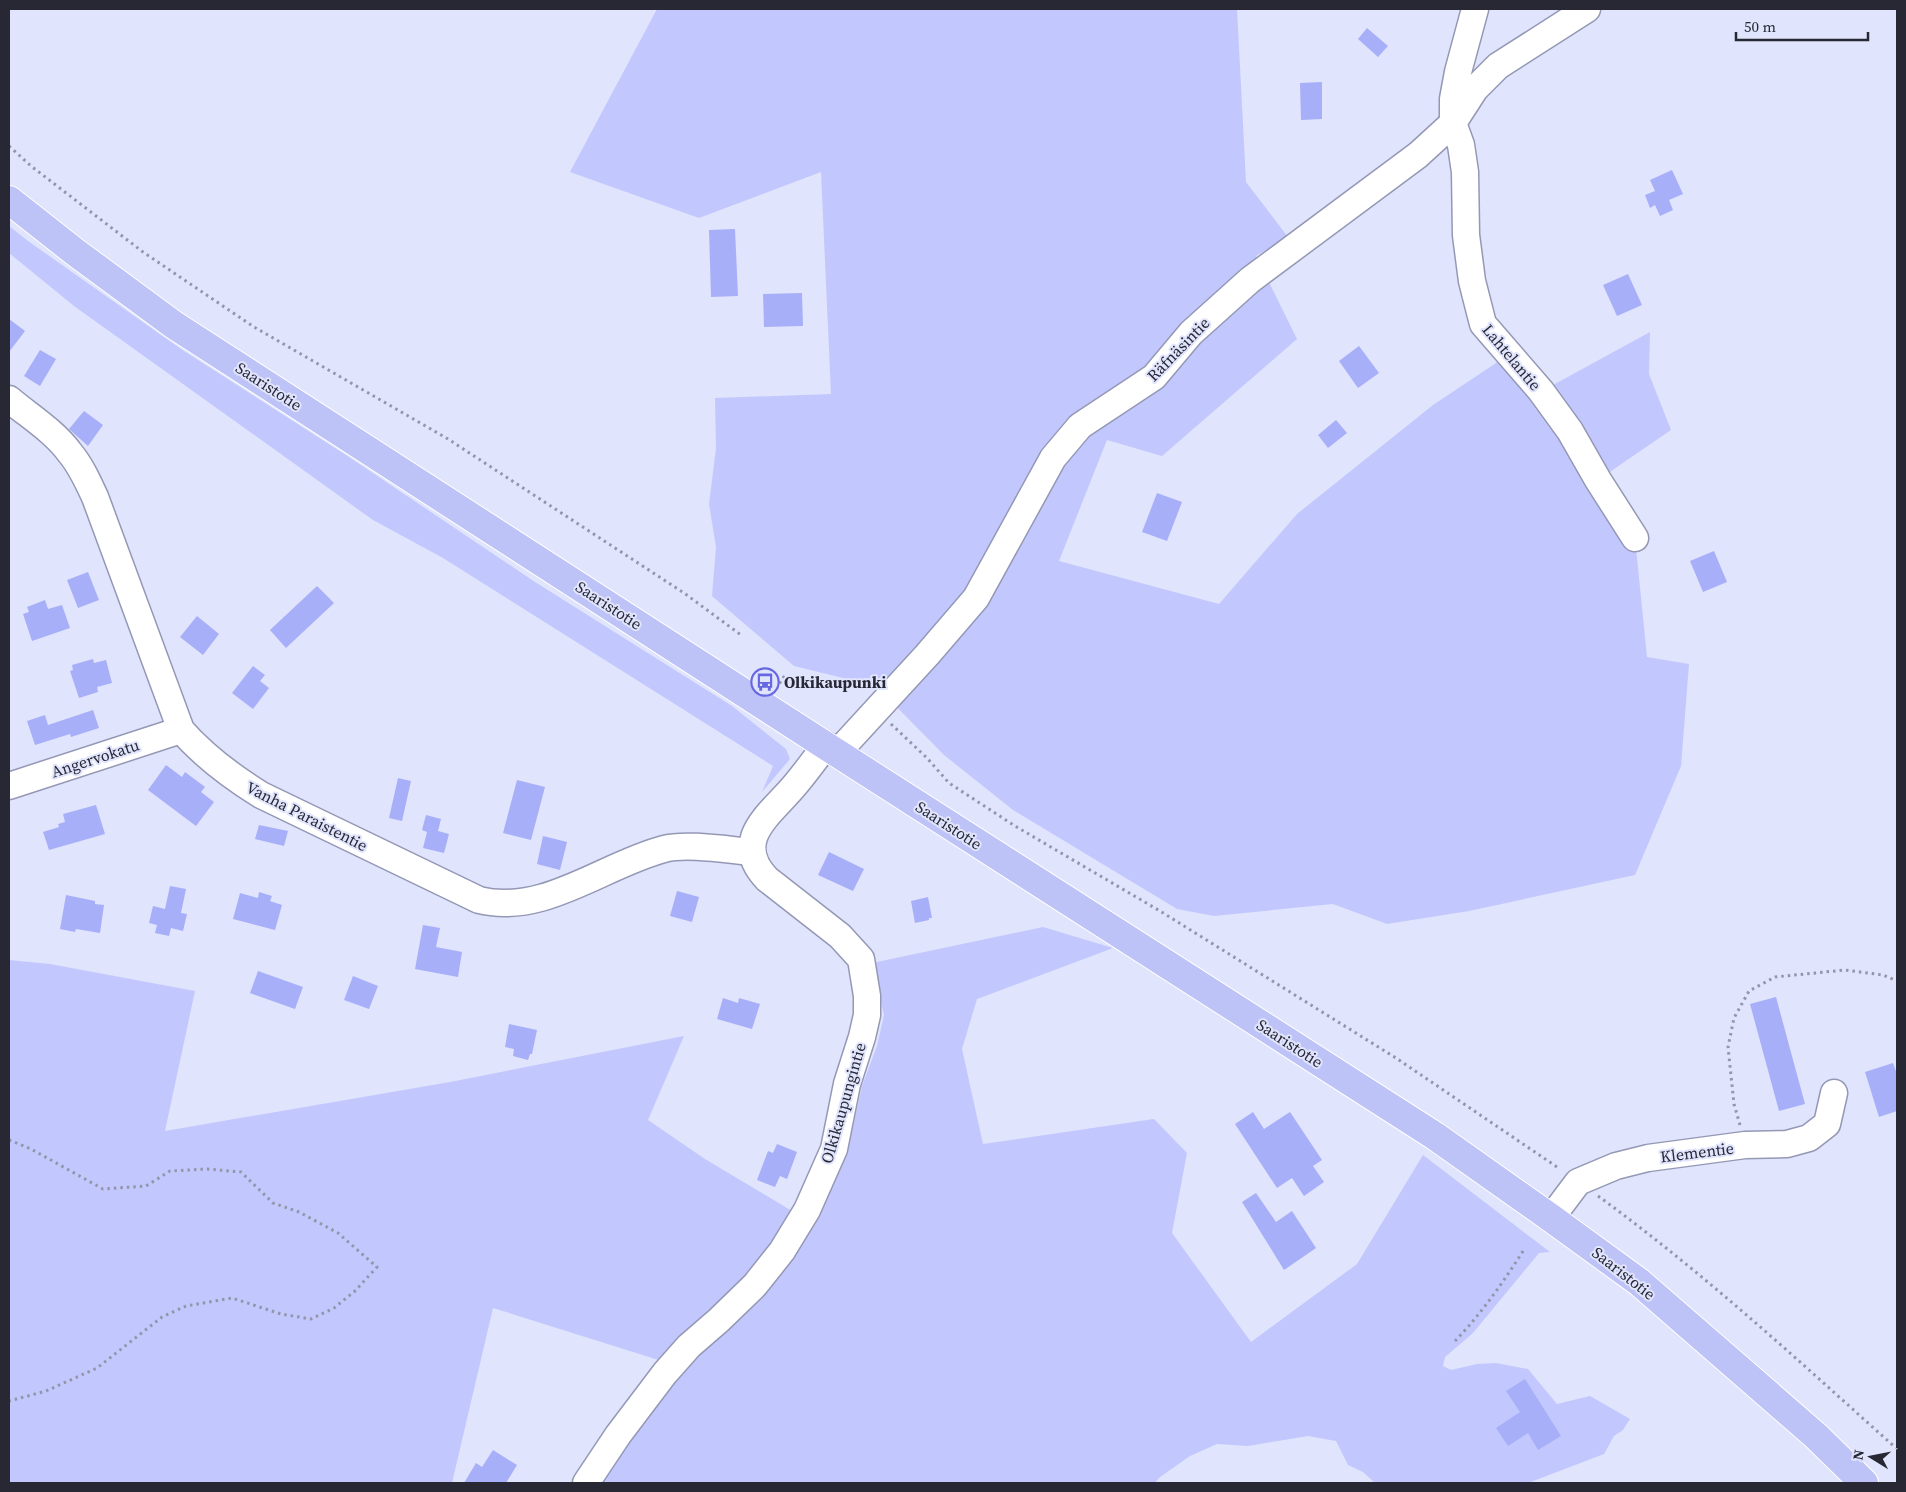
<svg xmlns="http://www.w3.org/2000/svg" width="1906" height="1492" font-family="'Source Serif 4',serif">
  <style>
    .green { fill: #c2c8fd }
    .building { fill: #a7aff9 }
    .lines { fill: none; stroke-linecap: round; stroke-linejoin: round }
    .minor-casing { stroke: #9498b5; stroke-width: 29 }
    .major-casing { stroke: #fff; stroke-width: 30 }
    .path { stroke: #9395a9; stroke-width: 3; stroke-dasharray: 2.5 4; stroke-linecap: butt }
    .minor { stroke: #fff; stroke-width: 26 }
    .major { stroke: #bdc2f7; stroke-width: 28 }
    .labels { text-anchor: middle; stroke-width: 4; stroke-linejoin: round; paint-order: stroke }
    .street-label { font-size: 16px; fill: #272834; stroke: #e0e4fd }
    .poi-label { font-size: 16px; font-weight: bold; fill: #272834; stroke: #e0e4fd; text-anchor: start }
  </style>
  <rect width="100%" height="100%" fill="#e0e4fd"/>
  <g class="green">
    <polygon points="657,9 1237,9 1246,182 1288,237 1256,256 1297,339 1162,456 1107,440 1059,561 1219,604 1297,514 1433,405 1508,355 1542,391 1650,332 1649,374 1671,430 1598,480 1635,538 1647,657 1689,664 1681,766 1635,875 1469,911 1387,924 1333,904 1214,916 1177,909 1013,810 944,755 876,686 794,666 712,596 716,547 709,504 716,448 715,398 831,394 821,172 699,218 570,172"/>
    <polygon points="9,226 28,241 181,349 349,457 535,582 732,706 786,749 790,759 762,792 773,766 443,558 373,520 74,306 9,253"/>
    <polygon points="1043,927 1113,948 977,999 962,1049 983,1144 1154,1119 1187,1153 1172,1233 1251,1342 1357,1264 1423,1155 1550,1252 1539,1253 1473,1333 1445,1357 1443,1366 1451,1370 1477,1364 1496,1363 1528,1369 1557,1404 1590,1396 1630,1419 1623,1430 1614,1436 1604,1454 1528,1483 1375,1483 1363,1472 1348,1465 1336,1441 1308,1436 1248,1446 1217,1444 1190,1456 1160,1477 1155,1483 597,1483 841,1154 854,1122 862,1086 877,1046 884,1015 872,963"/>
    <polygon points="9,960 50,964 195,991 165,1131 450,1082 684,1036 648,1120 705,1159 797,1214 757,1271 665,1362 493,1308 452,1483 9,1483"/>
  </g>
  <g class="building">
    <polygon points="1367,28 1388,46 1378,57 1358,39"/>
    <polygon points="1322,82 1322,119 1301,120 1300,83"/>
    <polygon points="1672,170 1683,194 1669,200 1673,210 1660,216 1655,205 1650,208 1645,195 1655,191 1650,180"/>
    <polygon points="735,229 738,296 711,297 709,230"/>
    <polygon points="1628,274 1642,305 1617,316 1603,285"/>
    <polygon points="802,293 803,326 764,327 763,294"/>
    <polygon points="9,319 25,331 9,352"/>
    <polygon points="1359,346 1379,373 1358,388 1339,361"/>
    <polygon points="40,350 56,359 40,386 24,376"/>
    <polygon points="84,411 103,425 88,446 69,429"/>
    <polygon points="1336,420 1347,433 1328,448 1318,435"/>
    <polygon points="1157,493 1182,502 1167,541 1142,532"/>
    <polygon points="1714,551 1727,582 1703,592 1690,561"/>
    <polygon points="88,572 99,600 78,608 67,580"/>
    <polygon points="317,586 334,603 286,648 270,630"/>
    <polygon points="45,600 48,609 62,605 70,628 32,641 23,614 29,612 27,607"/>
    <polygon points="197,616 219,634 203,655 180,637"/>
    <polygon points="93,659 94,663 106,660 112,683 97,687 98,692 79,698 70,671 73,670 72,665"/>
    <polygon points="253,666 265,675 260,681 269,688 253,709 232,693"/>
    <polygon points="93,710 99,728 71,737 70,734 35,745 27,721 45,715 48,725"/>
    <polygon points="166,765 182,777 185,772 205,787 201,792 214,802 196,826 148,790"/>
    <polygon points="398,778 411,781 402,821 389,818"/>
    <polygon points="517,780 545,787 531,840 503,833"/>
    <polygon points="96,805 105,834 49,850 43,832 59,827 58,824 65,822 63,814"/>
    <polygon points="426,815 441,819 438,831 449,834 444,853 423,848 427,832 422,830"/>
    <polygon points="259,825 288,831 284,846 255,839"/>
    <polygon points="543,836 567,842 560,870 537,864"/>
    <polygon points="829,852 864,869 853,891 818,875"/>
    <polygon points="170,886 186,889 181,913 187,914 183,931 171,928 169,936 155,933 157,925 149,923 153,906 165,909"/>
    <polygon points="677,891 699,897 692,922 670,916"/>
    <polygon points="259,892 272,896 270,901 282,905 275,930 233,919 240,893 258,898"/>
    <polygon points="66,895 95,901 95,904 104,905 100,933 76,929 75,932 60,929"/>
    <polygon points="928,897 932,918 929,918 929,920 915,923 911,901"/>
    <polygon points="423,925 440,928 436,947 462,952 458,977 415,969"/>
    <polygon points="258,971 303,987 295,1009 250,993"/>
    <polygon points="353,976 378,986 369,1009 344,1000"/>
    <polygon points="1776,997 1805,1104 1779,1111 1750,1004"/>
    <polygon points="723,998 738,1003 739,998 760,1004 752,1029 717,1019"/>
    <polygon points="509,1024 537,1030 532,1054 530,1054 528,1060 513,1056 514,1049 505,1047"/>
    <polygon points="1893,1063 1897,1074 1897,1111 1879,1117 1865,1072"/>
    <polygon points="1253,1112 1264,1129 1290,1112 1322,1160 1313,1166 1324,1182 1304,1196 1292,1178 1277,1188 1235,1124"/>
    <polygon points="777,1144 797,1152 787,1179 780,1176 775,1187 757,1180 768,1151 773,1153"/>
    <polygon points="1256,1193 1276,1222 1292,1211 1316,1248 1284,1270 1242,1202"/>
    <polygon points="1525,1379 1561,1436 1538,1450 1528,1433 1508,1446 1496,1428 1520,1412 1506,1391"/>
    <polygon points="493,1450 517,1465 506,1483 464,1483 476,1463 482,1467"/>
  </g>
  <g class="lines">
    <g class="minor-casing">
      <g id="minor">
        <polyline points="1475,9 1458,72 1453,99 1453,123 1461,145 1465,172 1466,235 1472,281 1483,324 1541,391 1570,431 1598,480 1635,538"/>
        <path d="M9,399C29,416 54,431 70,453C81,466 88,482 95,497L181,730C204,756 232,777 261,795L479,900C544,916 603,865 664,849C686,843 728,850 752,852"/>
        <polyline points="837,753 927,655 976,598 1053,458 1080,426 1154,377 1191,333 1250,280 1418,155 1453,123 1475,89 1498,66 1587,9"/>
        <polyline points="9,786 181,730"/>
        <polyline points="1551,1218 1578,1182 1616,1166 1648,1158 1745,1145 1787,1144 1809,1138 1827,1124 1834,1093"/>
        <path d="M586,1483L618,1435L665,1373L689,1346L719,1320L755,1285L782,1251L807,1210L834,1149L847,1084L862,1037L867,1015V996L861,959L840,936L767,879C730,840 771,814 795,785C806,772 816,758 826,745"/>
      </g>
    </g>
    <g class="major-casing">
      <polyline id="major" points="9,200 75,252 174,325 837,753 1435,1136 1551,1218 1639,1282 1816,1436 1864,1483"/>
    </g>
    <g class="path">
      <polyline points="9,146 31,166 143,252 254,327 448,439 684,593 741,635"/>
      <polyline points="776,689 785,675"/>
      <polyline points="891,724 927,758 949,783 1015,826 1160,911 1396,1058 1560,1169"/>
      <polyline points="1740,1125 1734,1104 1728,1047 1734,1018 1749,991 1775,977 1845,970 1883,975 1897,981"/>
      <polyline points="9,1140 31,1149 103,1189 146,1186 170,1171 207,1169 241,1172 273,1203 299,1212 338,1233 377,1267 355,1291 334,1308 311,1319 281,1314 232,1298 186,1306 162,1317 97,1368 46,1391 9,1401"/>
      <path d="M1598,1196C1704,1273 1800,1362 1897,1449"/>
      <path d="M1455,1341C1482,1313 1504,1281 1525,1248"/>
    </g>
    <use href="#minor" class="minor"/>
    <use href="#major" class="major"/>
  </g>
  <defs>
    <g id="bus-ring" transform="scale(1.4375)"><circle r="9.5" fill="#e0e4fd" stroke="#6768e1" stroke-width="1.5"/><path d="M-5-6H5V4H4V6H2V4H-2V6H-4V4H-5ZM-3.5-4V0h7V-4ZM-3.5 1.2v1.5H-2V1.2ZM2 1.2v1.5H3.5V1.2Z" fill="#6768e1"/></g>
  </defs>
  <g fill-rule="evenodd">
    <use href="#bus-ring" x="765" y="682"/>
  </g>
  <g class="labels">
    <g class="street-label">
      <text transform="translate(1178 349) rotate(-46)" y="6">Räfnäsintie</text>
      <text transform="translate(1512 357) rotate(50)" y="6">Lahtelantie</text>
      <text transform="translate(269 386) rotate(33)" y="6">Saaristotie</text>
      <text transform="translate(609 605) rotate(33)" y="6">Saaristotie</text>
      <text transform="translate(95 758) rotate(-18)" y="6">Angervokatu</text>
      <text transform="translate(307 816) rotate(27)" y="6">Vanha Paraistentie</text>
      <text transform="translate(949 825) rotate(33)" y="6">Saaristotie</text>
      <text transform="translate(1290 1043) rotate(33)" y="6">Saaristotie</text>
      <text transform="translate(843 1103) rotate(-74)" y="6">Olkikaupungintie</text>
      <text transform="translate(1697 1152) rotate(-7)" y="6">Klementie</text>
      <text transform="translate(1624 1273) rotate(38)" y="6">Saaristotie</text>
    </g>
    <g class="poi-label">
      <text x="784" y="688">Olkikaupunki</text>
    </g>
  </g>
  <rect width="1906" height="1492" fill="none" stroke="#272834" stroke-width="20"/>
  <g transform="translate(1871 1457) rotate(280)" stroke="#e0e4fd" stroke-width="4" paint-order="stroke">
  <path d="M0-4L9 19L0 12L-9 19Z" fill="#272834"/>
  <text y="-8" font-size="14" font-weight="bold" text-anchor="middle" fill="#272834">N</text>
  </g>
  <path d="M1736 32v8h132v-8" fill="none" stroke="#272834" stroke-width="2.5"/>
  <text x="1744" y="32" font-size="15" fill="#272834" stroke="#e0e4fd" stroke-width="4" paint-order="stroke">50 m</text>
</svg>
